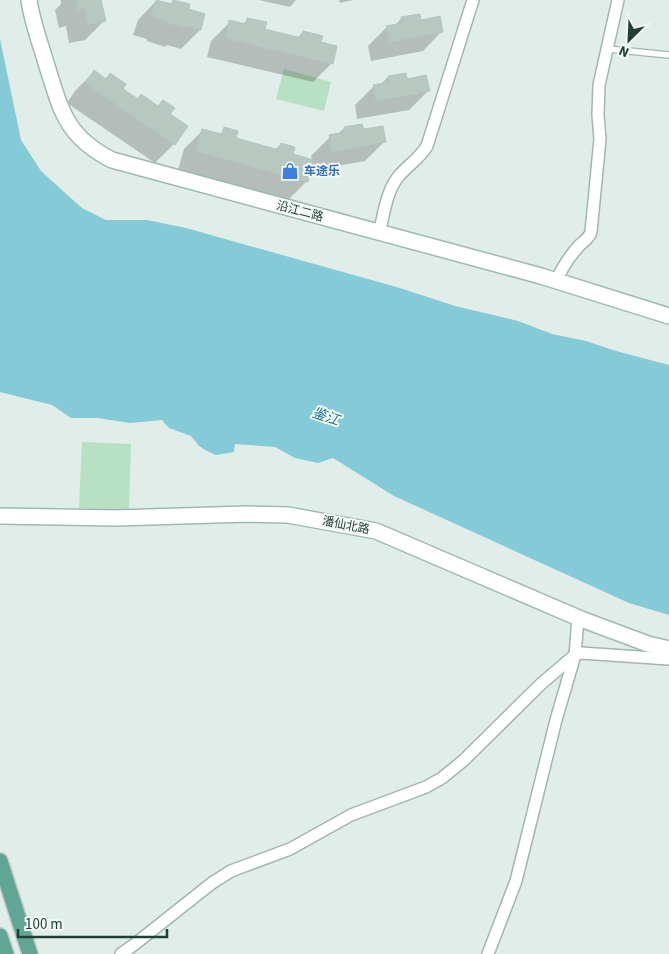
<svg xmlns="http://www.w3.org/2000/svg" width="669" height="954" font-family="'Source Sans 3','Noto Sans SC',sans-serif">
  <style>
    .green { fill: #b8e0c2 }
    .water { fill: #84cbd7 }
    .shadow { fill: #0003 }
    .building { fill: #b6c8c0; stroke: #b3c7bf }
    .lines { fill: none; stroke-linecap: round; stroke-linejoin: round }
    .lane-casing { stroke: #a3b5af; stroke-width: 8 }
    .street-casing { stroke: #a3b5af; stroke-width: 14 }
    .secondary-casing { stroke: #9ebab0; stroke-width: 18 }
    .primary-casing { stroke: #c1c9c7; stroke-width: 18 }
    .lane { stroke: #fff; stroke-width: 5.5 }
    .street { stroke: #fff; stroke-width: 11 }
    .secondary { stroke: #fff; stroke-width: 15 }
    .primary { stroke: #61a694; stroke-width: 15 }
    .labels { text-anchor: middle; stroke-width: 4; stroke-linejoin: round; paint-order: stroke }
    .shop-label { font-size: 12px; font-weight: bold; fill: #366cbe; stroke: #f2f9f5; text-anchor: start }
    .street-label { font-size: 12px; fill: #203f37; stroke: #f2f9f5 }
    .water-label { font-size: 14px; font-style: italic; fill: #146f81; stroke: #f2f9f5 }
  </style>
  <rect width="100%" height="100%" fill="#e1ede8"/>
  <g class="green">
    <polygon points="284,69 331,82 324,111 276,99"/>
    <polygon points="82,442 131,444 129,510 79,508"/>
  </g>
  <polygon class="water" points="0,39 21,140 41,171 63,191 82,208 106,220 147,220 186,228 400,288 455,306 518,321 552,334 586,341 616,351 669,365 669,615 629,603 394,496 333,458 318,463 295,458 275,447 235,444 234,452 216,455 207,451 199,446 191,436 169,428 162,420 130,423 98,418 71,418 52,405 0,392"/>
  <g class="shadow">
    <polygon points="61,0 100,0 104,21 85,40 69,43 66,26 59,28 55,10 61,4"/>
    <polygon points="174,0 187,10 204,15 200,30 181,49 167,45 165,47 147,41 147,39 133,35 138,20 156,1 169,5"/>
    <polygon points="259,0 296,0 290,7"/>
    <polygon points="339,0 353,0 340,3"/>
    <polygon points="402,18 441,32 423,51 371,61 368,46 387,27 395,25"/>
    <polygon points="248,19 264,30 297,38 303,32 332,63 313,82 207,57 211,41 230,22 242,25"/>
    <polygon points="94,72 137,100 169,114 174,144 155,163 67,103 75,91"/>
    <polygon points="388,77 406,80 428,91 409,110 357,119 355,105 374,86 381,84"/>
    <polygon points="344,128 363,131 384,142 365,161 314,170 312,162 307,181 288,200 178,170 184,149 203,130 219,135 225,129 235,139 275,150 281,144 291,155 312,161 311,156 330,137 337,135"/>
  </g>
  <g class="building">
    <polygon points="76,0 101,0 106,21 88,25 84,8 78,10"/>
    <polygon points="156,0 172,4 173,0 190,4 189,9 205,14 201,30 186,26 185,28 165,22 165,20 151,16"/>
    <polygon points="420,14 421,20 440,16 443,32 390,42 386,26 402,23 401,17"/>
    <polygon points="247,18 267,22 265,29 301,38 303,31 323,36 321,42 337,46 333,64 225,38 229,20 246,24"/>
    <polygon points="94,70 106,79 110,73 126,84 123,89 138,99 141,94 158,106 163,100 175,108 170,114 188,126 175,145 85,83"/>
    <polygon points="406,73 407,79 426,75 430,91 376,101 373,85 389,82 388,76"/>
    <polygon points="362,124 364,129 383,126 386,142 332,152 329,135 345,132 344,127"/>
    <polygon points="224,127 238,131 236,138 279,150 281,143 295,147 293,154 314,160 308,182 196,151 202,129 222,134"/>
  </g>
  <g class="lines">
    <g class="lane-casing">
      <polyline id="lane" points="608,49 669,55"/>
    </g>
    <g class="street-casing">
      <g id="street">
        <path d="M379,233C384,215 386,192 398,177C407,166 419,159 427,146L473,0"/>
        <path d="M556,281C562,268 569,257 578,247C583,241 589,239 591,232L600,139L598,115L599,85L618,0"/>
        <polyline points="121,954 135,944 212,883 231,871 290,849 351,815 426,787 442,778 464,760 542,683 575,655 581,653 669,659"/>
        <polyline points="488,954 516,881 556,720 575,655 578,618"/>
      </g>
    </g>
    <g class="secondary-casing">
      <g id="secondary">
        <path d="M29,0C32,22 40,42 46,63C61,110 65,136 112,160L541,276L669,316"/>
        <polyline points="0,516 116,518 247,514 288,515 376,531 581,619 648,644 669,649"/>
      </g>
    </g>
    <g class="primary-casing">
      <g id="primary">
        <polyline points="0,861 30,954"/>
        <polyline points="0,936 6,954"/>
      </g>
    </g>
    <use href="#lane" class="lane"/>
    <use href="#street" class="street"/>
    <use href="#secondary" class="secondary"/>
    <use href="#primary" class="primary"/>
  </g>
  <defs>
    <g id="shop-bare" transform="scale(1.35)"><path d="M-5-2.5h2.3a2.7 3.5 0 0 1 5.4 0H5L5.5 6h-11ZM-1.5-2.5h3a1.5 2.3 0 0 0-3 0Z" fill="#3f7fe0" stroke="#f2f9f5" stroke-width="2.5" paint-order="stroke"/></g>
  </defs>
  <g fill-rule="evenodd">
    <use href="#shop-bare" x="290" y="171"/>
  </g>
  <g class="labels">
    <g class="shop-label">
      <text x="304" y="175">车途乐</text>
    </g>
    <g class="street-label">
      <text transform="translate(300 211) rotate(15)" y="4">沿江二路</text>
      <text transform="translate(346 525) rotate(11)" y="4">潘仙北路</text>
    </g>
    <g class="water-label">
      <text transform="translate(326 416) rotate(19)" y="5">鉴江</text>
    </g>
  </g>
  <g transform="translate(629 40) rotate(204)" stroke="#f2f9f5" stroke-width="4" paint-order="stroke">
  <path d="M0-4L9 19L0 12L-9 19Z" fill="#203f37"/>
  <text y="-8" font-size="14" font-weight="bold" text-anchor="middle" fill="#203f37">N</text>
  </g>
  <path d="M18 929v8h149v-8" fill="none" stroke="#203f37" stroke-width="2.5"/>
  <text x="25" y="929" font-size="15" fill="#203f37" stroke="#f2f9f5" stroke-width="4" paint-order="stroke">100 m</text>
</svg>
